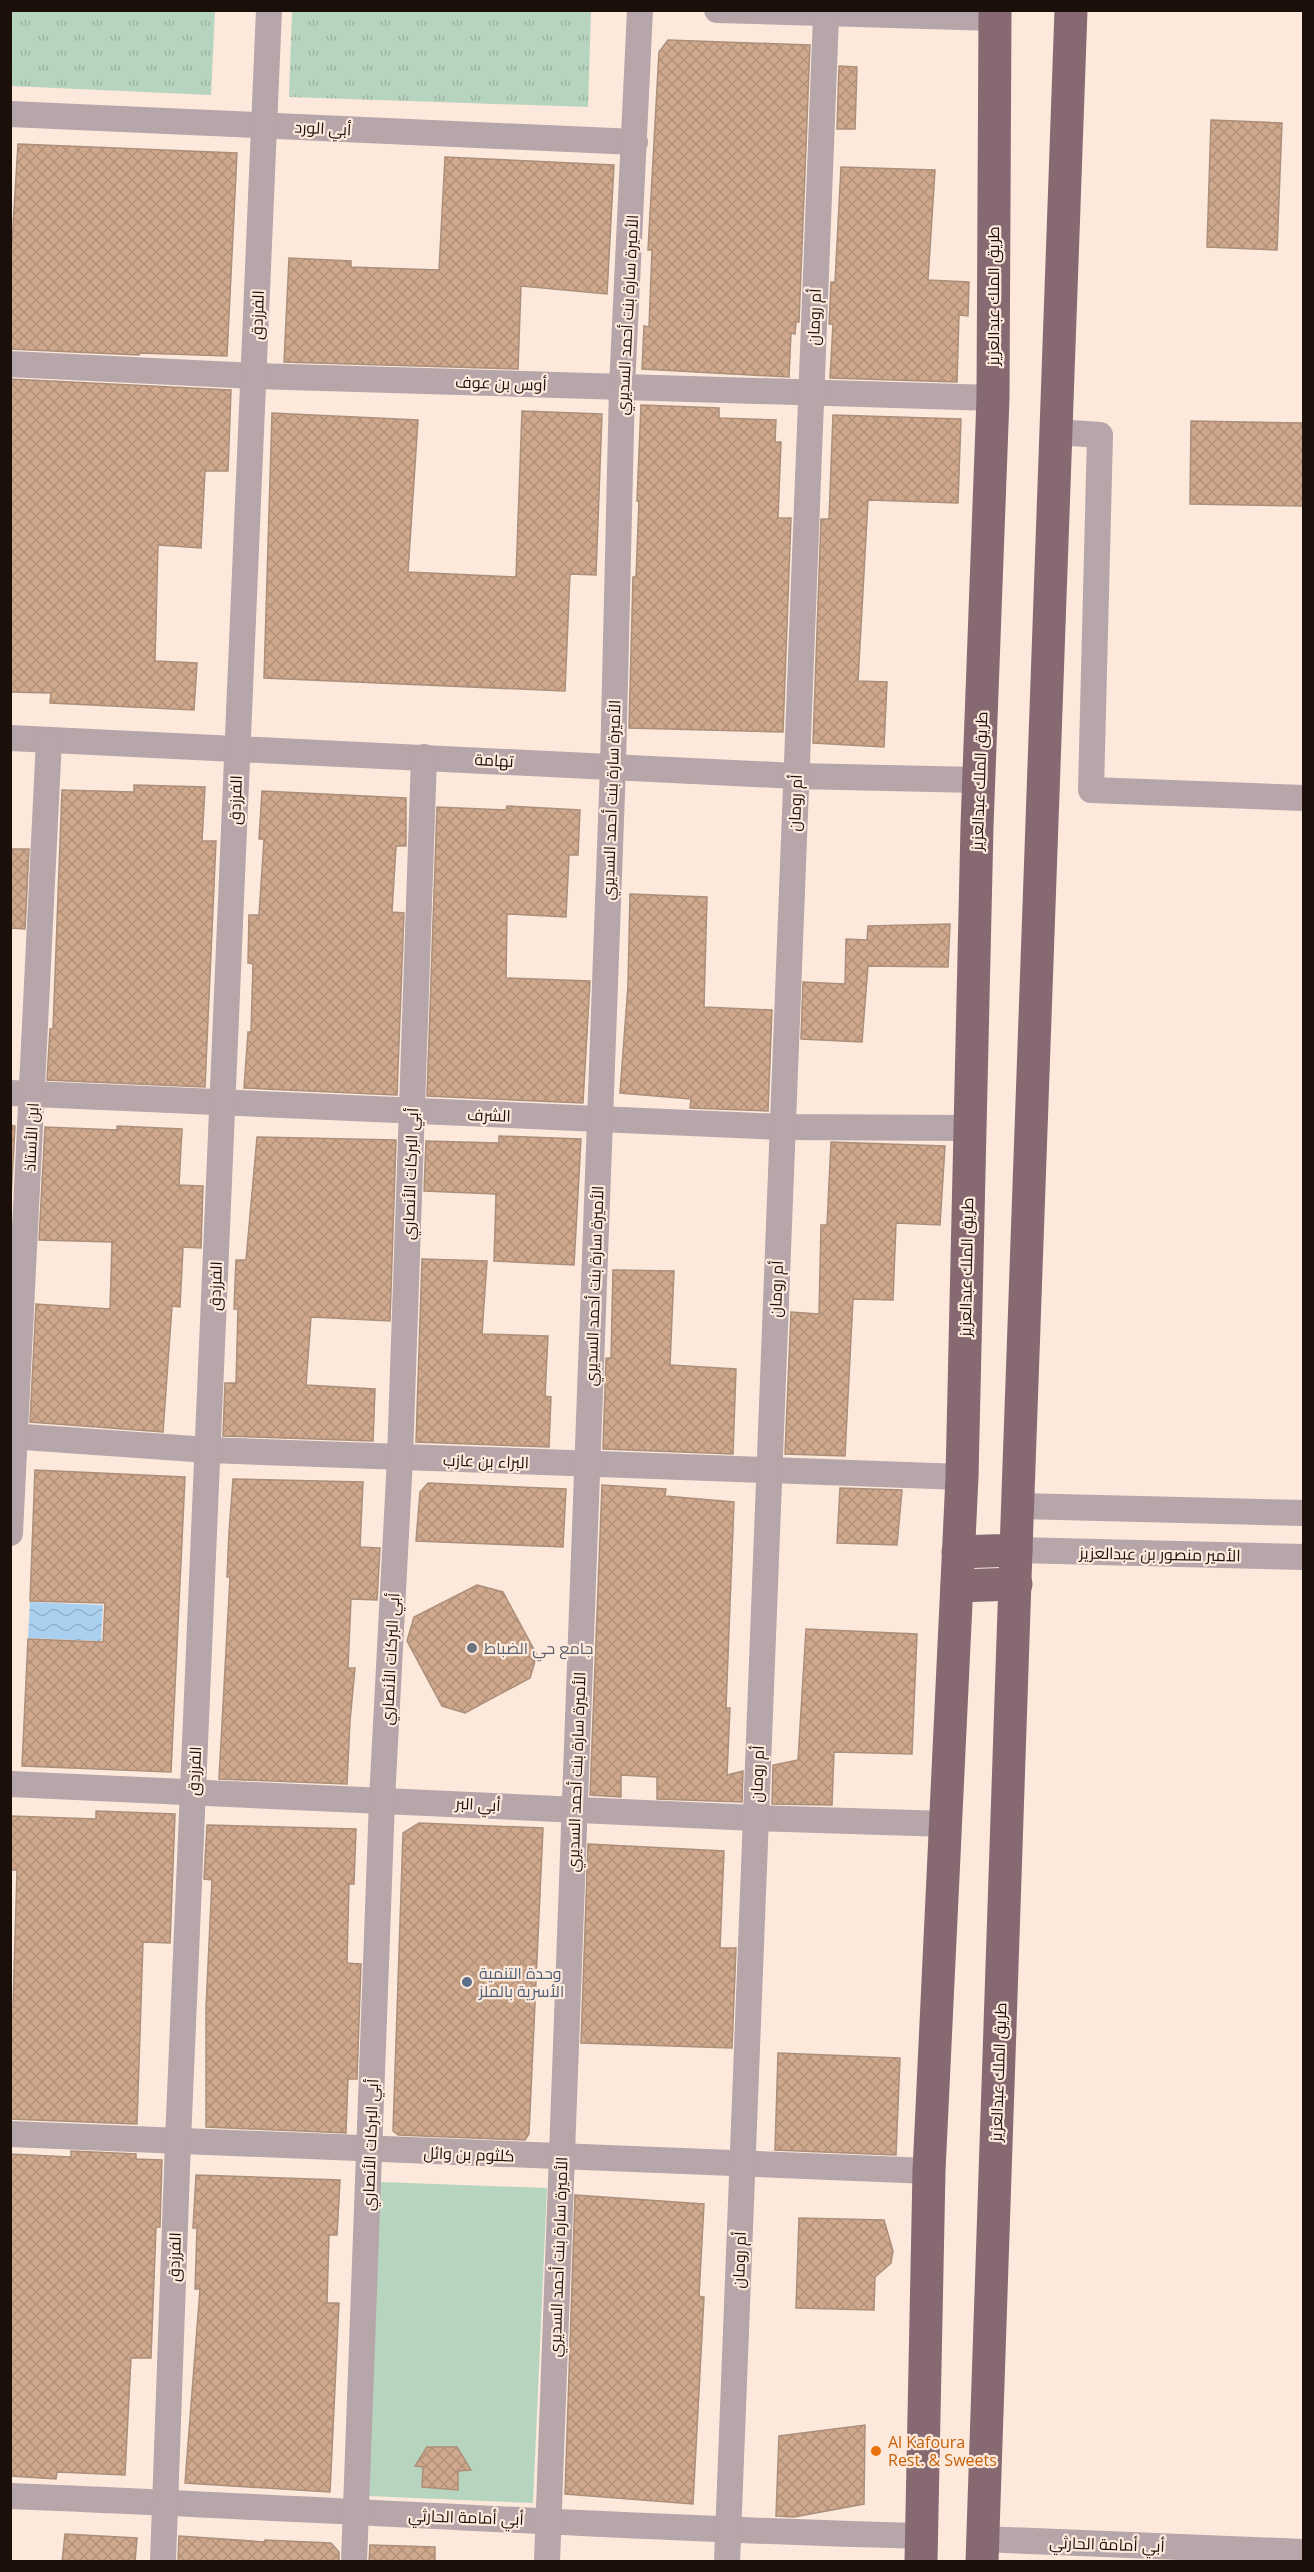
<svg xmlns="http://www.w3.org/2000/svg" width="1314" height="2572" font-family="'Open Sans',Cairo,sans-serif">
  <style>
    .park { fill: url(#park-tufts) }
    .garden { fill: #b7d4be }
    .water { fill: url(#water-waves) }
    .building { fill: url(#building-cross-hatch); stroke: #ac8f7b; stroke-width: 1.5 }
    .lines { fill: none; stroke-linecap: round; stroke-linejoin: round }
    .minor { stroke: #b6a5a9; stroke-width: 26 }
    .major { stroke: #866971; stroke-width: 33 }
    .worship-dot { fill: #6b7280; stroke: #fce9dc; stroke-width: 2 }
    .service-dot { fill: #5c6f8a; stroke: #fce9dc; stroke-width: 2 }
    .food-dot { fill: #e8710a; stroke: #fce9dc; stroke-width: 2 }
    .labels { text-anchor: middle; stroke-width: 4.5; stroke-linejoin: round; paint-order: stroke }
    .street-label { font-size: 16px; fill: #1b1009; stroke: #fce9dc }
    .worship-label { font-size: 16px; fill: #5b616d; stroke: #fce9dc; text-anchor: start }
    .service-label { font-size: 16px; fill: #4e5e75; stroke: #fce9dc; text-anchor: start }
    .food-label { font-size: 16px; fill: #c56008; stroke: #fce9dc; text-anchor: start }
  </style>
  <defs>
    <pattern id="park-tufts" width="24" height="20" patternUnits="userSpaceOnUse" patternTransform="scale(1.5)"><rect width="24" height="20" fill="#b7d4be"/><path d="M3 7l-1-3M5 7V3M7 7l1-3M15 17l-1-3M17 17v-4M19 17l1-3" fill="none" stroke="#9db5a2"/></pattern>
    <pattern id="water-waves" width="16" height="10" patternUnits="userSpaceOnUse" patternTransform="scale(1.5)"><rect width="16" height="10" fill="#a9d0ef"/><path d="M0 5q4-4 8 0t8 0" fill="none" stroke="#91b2cc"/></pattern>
    <pattern id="building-cross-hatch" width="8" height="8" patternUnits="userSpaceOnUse" patternTransform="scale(1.5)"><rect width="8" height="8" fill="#cfa88d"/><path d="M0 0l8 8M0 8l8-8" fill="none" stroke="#b19078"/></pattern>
  </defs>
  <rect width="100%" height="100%" fill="#fce9dc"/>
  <g class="park">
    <polygon points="11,10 215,11 211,95 11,86"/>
    <polygon points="292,11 591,11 588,107 289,97"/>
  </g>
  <polygon class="garden" points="380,2182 547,2188 533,2503 369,2496"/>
  <polygon class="water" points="30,1602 103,1605 101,1641 28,1638"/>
  <g class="building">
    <polygon points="668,40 810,45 799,322 796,322 795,334 791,333 789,377 642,369 644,326 649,327 652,250 648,250 659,52"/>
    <polygon points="839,66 857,67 855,129 837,129"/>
    <polygon points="1211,120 1282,123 1277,250 1207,247"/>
    <polygon points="18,144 237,153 227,356 140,353 139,355 10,349 10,275"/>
    <polygon points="445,157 614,165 607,294 521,286 518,369 284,362 289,258 351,261 351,267 439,270"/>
    <polygon points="841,167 935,170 928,280 969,282 968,316 959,315 957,382 830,378 833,324 829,324 831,282 835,282"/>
    <polygon points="10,379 231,390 228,471 205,471 201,548 158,545 155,661 197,663 194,710 50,703 51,693 10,692"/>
    <polygon points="641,405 719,408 719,418 776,420 775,442 781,442 778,518 791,518 783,732 629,728 633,577 636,577 639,501 637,501"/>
    <polygon points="522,411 602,414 596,575 570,574 565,691 264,678 272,413 418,420 408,572 516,577"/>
    <polygon points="833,415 961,419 958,503 868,500 858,681 887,682 884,747 813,743 821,519 829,519"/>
    <polygon points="1191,421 1304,423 1304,506 1190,504"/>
    <polygon points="134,785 205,787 202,841 216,841 205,1087 47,1080 50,1029 53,1029 62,790 134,792"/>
    <polygon points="262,791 406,798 406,846 396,846 392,912 404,913 397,1095 244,1088 248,1032 251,1032 253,964 248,963 249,915 259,915 264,839 259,839"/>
    <polygon points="507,806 580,810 578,855 569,855 566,917 507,914 506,978 590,981 583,1103 427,1096 437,807 506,810"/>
    <polygon points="10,849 29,849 25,929 10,928"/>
    <polygon points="630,894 707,897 704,1007 772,1010 768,1111 690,1108 691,1099 620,1093 628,985"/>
    <polygon points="950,924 948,967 868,966 862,1042 801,1039 803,982 845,984 846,939 867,940 868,926"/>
    <polygon points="10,1125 15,1126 10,1217"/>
    <polygon points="117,1126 182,1129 179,1185 203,1186 201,1248 183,1247 180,1307 172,1306 163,1432 30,1422 36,1304 110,1309 112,1242 39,1240 45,1127 117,1130"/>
    <polygon points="499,1136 581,1139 574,1265 494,1261 496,1194 424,1191 426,1141 499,1143"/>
    <polygon points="257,1137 396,1140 390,1321 311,1317 306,1385 375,1389 373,1441 223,1436 225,1383 236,1383 238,1309 234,1309 236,1260 246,1260"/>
    <polygon points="831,1142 945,1146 940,1225 896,1223 893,1300 853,1299 845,1456 785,1454 791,1312 819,1314 821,1225 827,1225"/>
    <polygon points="422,1259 487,1261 482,1334 548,1336 545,1396 551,1397 549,1447 416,1442"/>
    <polygon points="613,1270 674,1271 670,1365 736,1369 733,1454 603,1449 606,1358 611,1358"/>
    <polygon points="35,1470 185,1477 171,1772 22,1766 28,1639 103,1642 105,1603 30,1601"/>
    <polygon points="233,1479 363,1482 360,1547 380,1548 377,1600 351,1599 348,1668 355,1668 350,1721 347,1784 219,1779 230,1577 227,1577 229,1532"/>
    <polygon points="428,1483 566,1489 563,1547 416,1541 420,1492"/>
    <polygon points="602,1485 666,1489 665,1496 734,1502 726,1708 730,1708 727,1775 743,1771 742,1802 657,1799 657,1777 621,1775 621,1797 590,1795"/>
    <polygon points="840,1488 902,1490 897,1545 837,1543"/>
    <polygon points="477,1585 503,1592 537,1655 530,1678 465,1713 442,1706 407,1641 414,1617"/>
    <polygon points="806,1629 917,1634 912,1754 834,1752 832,1805 772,1804 773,1765 798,1760"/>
    <polygon points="96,1811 175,1814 170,1943 143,1942 137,2124 10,2119 10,2007 13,2007 17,1870 11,1870 11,1816 96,1819"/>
    <polygon points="419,1823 543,1828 529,2134 525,2140 398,2135 393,2131 403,1833"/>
    <polygon points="207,1825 356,1829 354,1884 349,1884 347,1963 361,1964 357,2079 348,2079 346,2133 206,2127 206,2008 212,1880 204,1879"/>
    <polygon points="588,1844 724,1851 720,1948 736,1948 732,2048 581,2043"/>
    <polygon points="778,2053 900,2058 896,2155 775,2150"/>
    <polygon points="71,2151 136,2154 136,2159 162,2160 160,2227 156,2227 151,2358 131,2358 125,2475 57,2472 56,2479 10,2476 10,2154 71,2157"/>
    <polygon points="196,2175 340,2180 337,2235 329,2235 327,2303 339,2303 330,2492 185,2483 200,2289 195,2289 197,2228 193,2228"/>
    <polygon points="575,2195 704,2204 699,2296 704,2297 693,2504 565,2494"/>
    <polygon points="799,2218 884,2220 893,2251 891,2263 875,2277 874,2310 796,2308"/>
    <polygon points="865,2425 864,2504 794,2517 776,2516 779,2436"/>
    <polygon points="427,2447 457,2447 471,2470 458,2471 458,2490 422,2487 423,2467 415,2466"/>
    <polygon points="65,2534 137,2538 135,2562 62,2562"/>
    <polygon points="179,2536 265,2542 265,2540 331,2543 339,2552 339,2562 178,2562"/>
    <polygon points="370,2545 435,2547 435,2562 369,2562"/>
  </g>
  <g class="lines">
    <g class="minor">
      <polyline points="717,10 995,18"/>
      <polyline points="10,114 635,142"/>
      <polyline points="10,364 255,376 993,398"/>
      <polyline points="1056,432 1100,435 1091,790 1304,798"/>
      <polyline points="10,738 796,776 978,780"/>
      <polyline points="10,1093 782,1127 969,1128"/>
      <polyline points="10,1436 208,1450 962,1477"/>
      <polyline points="1018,1506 1304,1513"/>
      <polyline points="10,1533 49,740"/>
      <polyline points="1016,1550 1304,1557"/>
      <polyline points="10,1784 755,1818 946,1824"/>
      <polyline points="10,2134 929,2171"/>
      <path d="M10,2496C314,2508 617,2528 921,2536"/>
      <polyline points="982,2539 1304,2552"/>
      <polyline points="163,2562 178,2141 269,10"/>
      <polyline points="354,2562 382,1800 400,1458 424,757"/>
      <polyline points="547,2562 613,766 622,387 640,10"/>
      <polyline points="727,2562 826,16"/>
    </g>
    <g class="major">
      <polyline points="958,1552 1016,1550 1071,10"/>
      <polyline points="957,1586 1016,1584"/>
      <polyline points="921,2562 929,2171 962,1477 977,826 993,398 995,10"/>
      <polyline points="982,2562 1016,1550"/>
    </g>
  </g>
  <circle class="worship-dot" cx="472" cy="1648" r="6"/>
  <circle class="service-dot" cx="467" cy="1982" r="6"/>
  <circle class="food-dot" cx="876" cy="2451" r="6"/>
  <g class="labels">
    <g class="street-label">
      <text transform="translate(323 128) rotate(3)" y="6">أبي الورد</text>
      <text transform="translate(993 296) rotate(-90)" y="6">طريق الملك عبدالعزيز</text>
      <text transform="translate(257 315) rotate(-88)" y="6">الفرزدق</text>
      <text transform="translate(627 315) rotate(-87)" y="6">الأميرة سارة بنت أحمد السديري</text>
      <text transform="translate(814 317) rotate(-88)" y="6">أم رومان</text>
      <text transform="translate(501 383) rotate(2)" y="6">أوس بن عوف</text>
      <text transform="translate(494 760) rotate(3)" y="6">تهامة</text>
      <text transform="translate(979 781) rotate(-88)" y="6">طريق الملك عبدالعزيز</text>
      <text transform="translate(235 800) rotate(-88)" y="6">الفرزدق</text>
      <text transform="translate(611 800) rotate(-88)" y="6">الأميرة سارة بنت أحمد السديري</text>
      <text transform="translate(795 803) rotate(-88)" y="6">أم رومان</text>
      <text transform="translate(489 1115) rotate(2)" y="6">الشرف</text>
      <text transform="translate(31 1137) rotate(-87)" y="6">ابن الأستاذ</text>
      <text transform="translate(410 1174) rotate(-88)" y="6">أبي البركات الأنصاري</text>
      <text transform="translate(966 1267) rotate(-89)" y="6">طريق الملك عبدالعزيز</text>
      <text transform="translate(215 1286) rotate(-88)" y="6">الفرزدق</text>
      <text transform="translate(594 1286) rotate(-88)" y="6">الأميرة سارة بنت أحمد السديري</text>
      <text transform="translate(776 1289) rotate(-88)" y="6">أم رومان</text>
      <text transform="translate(486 1461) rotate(2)" y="6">البراء بن عازب</text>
      <text transform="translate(1160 1554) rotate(1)" y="6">الأمير منصور بن عبدالعزيز</text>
      <text transform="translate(390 1659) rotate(-87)" y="6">أبي البركات الأنصاري</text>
      <text transform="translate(194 1771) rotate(-87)" y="6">الفرزدق</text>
      <text transform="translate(576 1772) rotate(-88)" y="6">الأميرة سارة بنت أحمد السديري</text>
      <text transform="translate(757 1774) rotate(-88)" y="6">أم رومان</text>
      <text transform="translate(478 1804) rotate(3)" y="6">أبي البر</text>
      <text transform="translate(998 2072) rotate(-88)" y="6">طريق الملك عبدالعزيز</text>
      <text transform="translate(370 2145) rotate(-88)" y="6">أبي البركات الأنصاري</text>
      <text transform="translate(469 2154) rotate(2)" y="6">كلثوم بن وائل</text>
      <text transform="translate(174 2257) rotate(-88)" y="6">الفرزدق</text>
      <text transform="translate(558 2257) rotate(-88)" y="6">الأميرة سارة بنت أحمد السديري</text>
      <text transform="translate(739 2260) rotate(-88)" y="6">أم رومان</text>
      <text transform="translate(466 2517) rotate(2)" y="6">أبي أمامة الحارثي</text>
      <text transform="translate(1107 2544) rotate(2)" y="6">أبي أمامة الحارثي</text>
    </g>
    <g class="worship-label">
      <text x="484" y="1654">جامع حي الضباط</text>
    </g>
    <g class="service-label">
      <text x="479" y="1979">وحدة التنمية<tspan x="479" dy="18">الأسرية بالملز</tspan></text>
    </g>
    <g class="food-label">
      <text x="888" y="2448">Al Kafoura<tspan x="888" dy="18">Rest. &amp; Sweets</tspan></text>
    </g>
  </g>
  <rect width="1314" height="2572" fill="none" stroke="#1b1009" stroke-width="24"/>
</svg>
